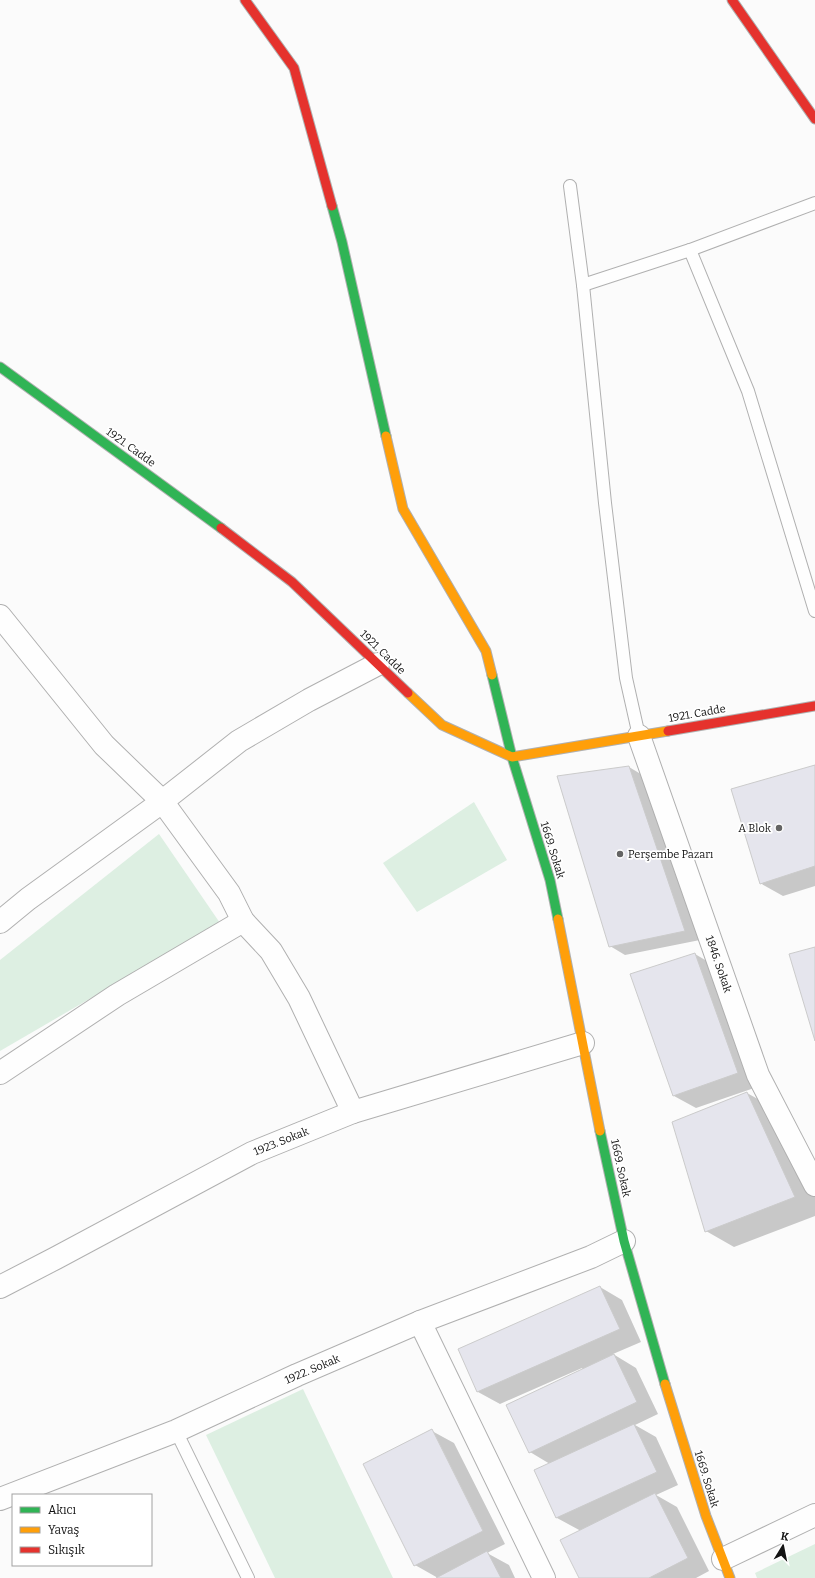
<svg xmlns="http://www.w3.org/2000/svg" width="815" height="1578" font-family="Bitter,serif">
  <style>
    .green { fill: #ddefe2 }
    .shadow { fill: #0003 }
    .building { fill: #e5e5ed; stroke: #cbcbcb }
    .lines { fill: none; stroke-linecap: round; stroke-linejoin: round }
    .lane-casing { stroke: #b0b0b0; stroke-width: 14 }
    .street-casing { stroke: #b0b0b0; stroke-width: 24 }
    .fast-casing { stroke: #b0b0b0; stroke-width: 11 }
    .slow-casing { stroke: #b0b0b0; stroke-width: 11 }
    .jam-casing { stroke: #b0b0b0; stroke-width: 11 }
    .lane { stroke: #fefefe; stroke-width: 12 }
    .street { stroke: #fefefe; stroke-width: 22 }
    .fast { stroke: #30b455; stroke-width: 9 }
    .slow { stroke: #ff9f0a; stroke-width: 9 }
    .jam { stroke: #e5322d; stroke-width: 9 }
    .poi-dot { fill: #646464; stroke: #fff; stroke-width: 1.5 }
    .labels { text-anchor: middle; stroke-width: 3.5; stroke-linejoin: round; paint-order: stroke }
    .street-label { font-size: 11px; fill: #131313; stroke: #fff }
    .poi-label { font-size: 11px; fill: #131313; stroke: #fff; text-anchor: end }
  </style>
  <rect width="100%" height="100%" fill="#fbfbfb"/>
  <g class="green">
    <polygon points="474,802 507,860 417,912 383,863"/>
    <polygon points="159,834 220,923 0,1051 0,960"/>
    <polygon points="303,1389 393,1578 275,1578 206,1435"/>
    <polygon points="815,1544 815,1578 757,1578 755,1573"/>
  </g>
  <g class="shadow">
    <polygon points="815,766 815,886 783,896 760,883"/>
    <polygon points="629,767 644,776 700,940 625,955 610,946"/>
    <polygon points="695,954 717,967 760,1086 696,1108 674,1096"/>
    <polygon points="747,1093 776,1109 815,1197 815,1216 734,1247 706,1231"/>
    <polygon points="600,1287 622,1300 641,1342 613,1354 636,1368 658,1414 635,1425 656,1437 678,1485 656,1495 677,1507 709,1571 696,1578 580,1578 581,1531 557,1518 550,1464 530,1452 583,1370 582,1368 500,1404 478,1392 459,1349"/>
    <polygon points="432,1431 454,1443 505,1544 487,1553 509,1565 515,1578 438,1578 415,1565"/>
  </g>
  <g class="building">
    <polygon points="815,765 815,866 760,884 731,789"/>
    <polygon points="629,766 685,931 609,947 557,776"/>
    <polygon points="815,947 815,1041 789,954"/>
    <polygon points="695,953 738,1073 673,1096 630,974"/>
    <polygon points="747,1092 795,1197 705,1232 672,1122"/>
    <polygon points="600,1286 620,1329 477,1392 458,1349"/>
    <polygon points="614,1354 637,1402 529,1453 506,1405"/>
    <polygon points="634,1424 657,1472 556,1518 534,1470"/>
    <polygon points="432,1429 483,1531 414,1566 363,1464"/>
    <polygon points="655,1493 688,1558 649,1578 579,1578 560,1540"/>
    <polygon points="487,1551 501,1578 436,1578"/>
  </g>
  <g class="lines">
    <g class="lane-casing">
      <g id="lane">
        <polyline points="570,186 583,285 605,503 626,678 639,736"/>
        <polyline points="690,250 748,391 815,611"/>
        <polyline points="583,285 690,250 815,203"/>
        <polyline points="176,1431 248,1578"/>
      </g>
    </g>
    <g class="street-casing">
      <g id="street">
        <polyline points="0,616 104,745 162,801 229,893 243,921 271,951 299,998 353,1112"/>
        <polyline points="639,736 758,1075 815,1185"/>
        <polyline points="0,922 28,899 155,807 239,741 309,700 378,664"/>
        <polyline points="0,1073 117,995 243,921"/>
        <polyline points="0,1287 56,1258 252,1153 353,1112 583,1043"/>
        <polyline points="420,1322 544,1578"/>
        <polyline points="0,1499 176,1431 297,1375 420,1322 591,1257 624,1241"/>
        <polyline points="723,1559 815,1515"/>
      </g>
    </g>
    <g class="fast-casing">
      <g id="fast">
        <polyline points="332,206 342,242 386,436"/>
        <polyline points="0,367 221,528"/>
        <polyline points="492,675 512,757 550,880 558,919"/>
        <polyline points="600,1131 624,1241 665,1384"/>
      </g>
    </g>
    <g class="slow-casing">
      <g id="slow">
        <polyline points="386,436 403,509 486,651 492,675"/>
        <polyline points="408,693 442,725 512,757 668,731"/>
        <polyline points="558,919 600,1131"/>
        <polyline points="665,1384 706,1516 730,1578"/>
      </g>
    </g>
    <g class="jam-casing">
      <g id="jam">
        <polyline points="245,0 294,68 332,206"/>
        <polyline points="732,0 815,119"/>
        <polyline points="221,528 292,582 408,693"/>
        <polyline points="668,731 815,706"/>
      </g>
    </g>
    <use href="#lane" class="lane"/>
    <use href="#street" class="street"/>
    <use href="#fast" class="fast"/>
    <use href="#slow" class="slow"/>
    <use href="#jam" class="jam"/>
  </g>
  <g class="poi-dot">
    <circle cx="779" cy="828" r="4"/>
    <circle cx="620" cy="854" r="4"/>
  </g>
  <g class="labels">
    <g class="street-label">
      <text transform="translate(131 447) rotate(36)" y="4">1921. Cadde</text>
      <text transform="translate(383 652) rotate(44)" y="4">1921. Cadde</text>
      <text transform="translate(697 713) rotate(-10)" y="4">1921. Cadde</text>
      <text transform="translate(553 850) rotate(73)" y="4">1669. Sokak</text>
      <text transform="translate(719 964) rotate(71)" y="4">1846. Sokak</text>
      <text transform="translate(281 1141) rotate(-22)" y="4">1923. Sokak</text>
      <text transform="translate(621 1168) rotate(78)" y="4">1669. Sokak</text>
      <text transform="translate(312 1369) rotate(-23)" y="4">1922. Sokak</text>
      <text transform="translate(707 1479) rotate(73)" y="4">1669. Sokak</text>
    </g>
    <g class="poi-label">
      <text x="771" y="832">A Blok</text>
      <text x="628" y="858" text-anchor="start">Perşembe Pazarı</text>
    </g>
  </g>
  <rect x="12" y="1494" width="140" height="72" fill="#ffffff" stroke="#a1a1a1"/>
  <rect x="20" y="1507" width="20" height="6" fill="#30b455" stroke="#a1a1a1"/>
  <text x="48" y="1514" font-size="12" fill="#131313">Akıcı</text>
  <rect x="20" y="1527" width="20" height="6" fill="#ff9f0a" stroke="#a1a1a1"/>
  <text x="48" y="1534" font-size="12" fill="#131313">Yavaş</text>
  <rect x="20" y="1547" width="20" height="6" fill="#e5322d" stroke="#a1a1a1"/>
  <text x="48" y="1554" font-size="12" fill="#131313">Sıkışık</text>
  <g transform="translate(783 1546) rotate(10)" stroke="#ffffff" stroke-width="3" paint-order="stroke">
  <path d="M0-3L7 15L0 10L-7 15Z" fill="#131313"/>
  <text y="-6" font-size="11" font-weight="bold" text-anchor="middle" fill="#131313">K</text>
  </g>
</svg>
